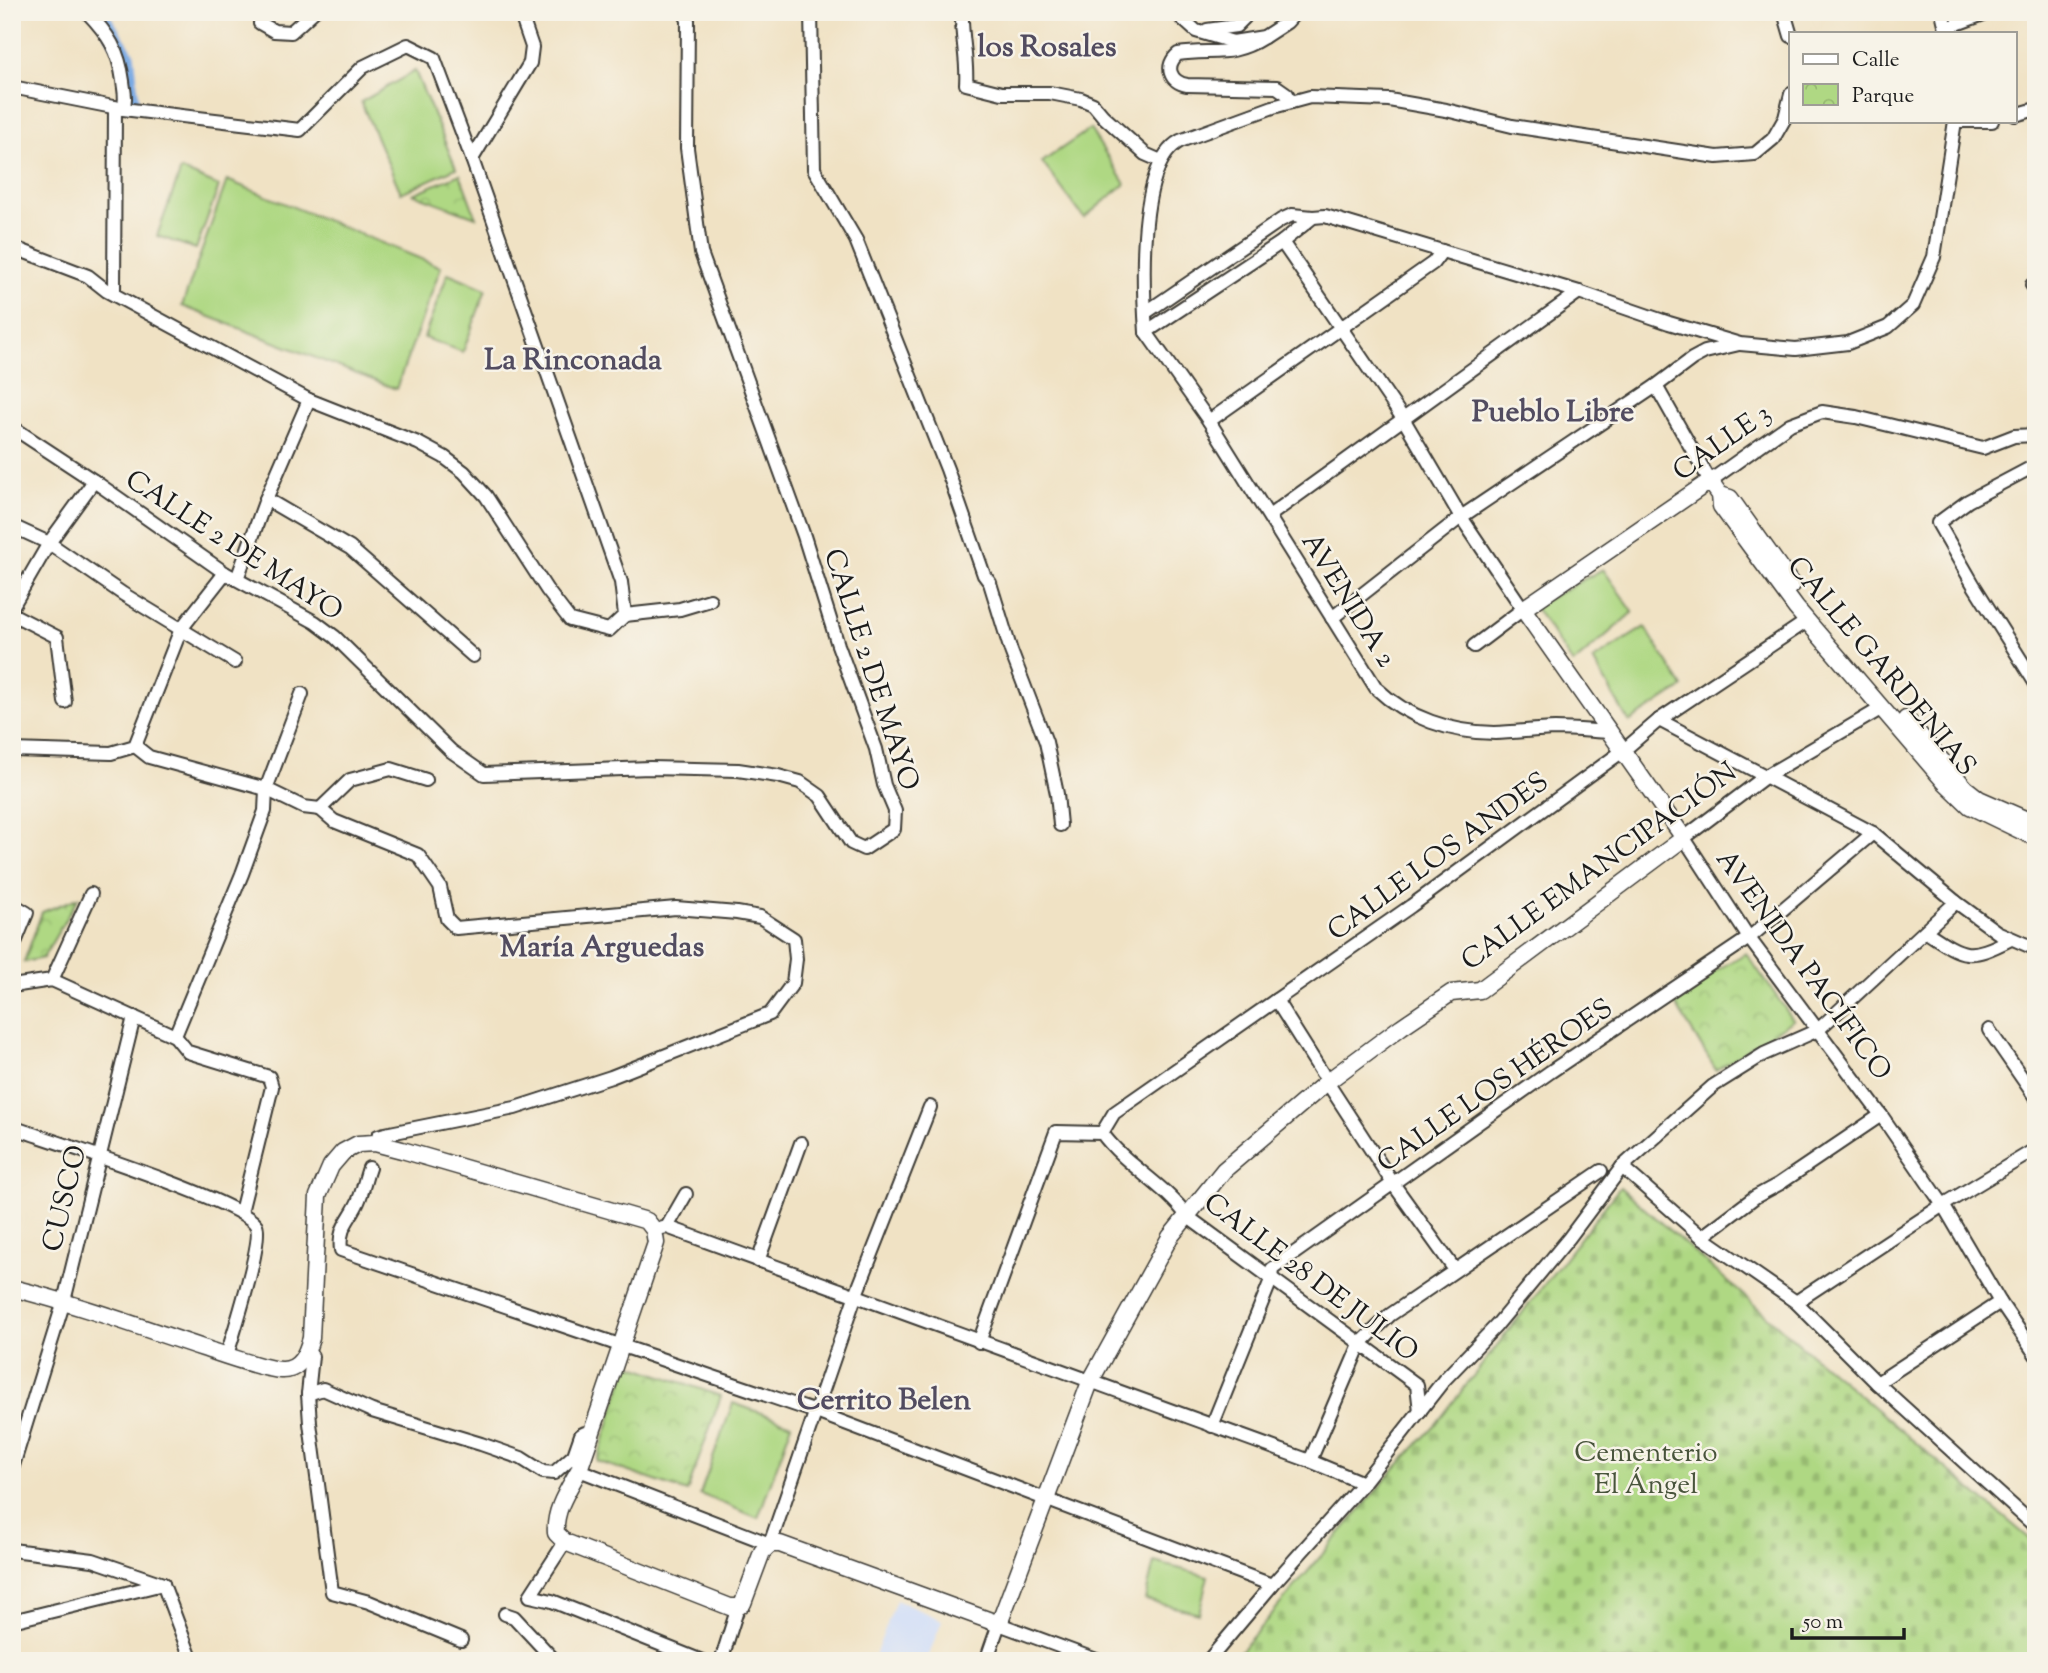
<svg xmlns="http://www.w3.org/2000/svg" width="2048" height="1673" font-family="'Sorts Mill Goudy',serif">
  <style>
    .built { fill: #ccdbfa }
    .cemetery { fill: url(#cemetery-stones); stroke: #667a50; stroke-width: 2 }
    .park { fill: url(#park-crowns); stroke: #667a50; stroke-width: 2 }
    .pitch { fill: #afd883; stroke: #667a50; stroke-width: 2 }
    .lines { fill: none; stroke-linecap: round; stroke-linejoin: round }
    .canal { stroke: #78a9e3; stroke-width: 16 }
    .minor-casing { stroke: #3c3a35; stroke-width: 16 }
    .tertiary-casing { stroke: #3c3a35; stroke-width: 19 }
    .minor { stroke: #fff; stroke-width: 12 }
    .tertiary { stroke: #fff; stroke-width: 16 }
    .labels { text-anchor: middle; stroke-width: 5; stroke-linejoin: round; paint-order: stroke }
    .street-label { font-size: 28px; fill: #1c1c1c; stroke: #f7f3e8 }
    .park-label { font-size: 28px; fill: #48543b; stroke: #f7f3e8 }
    .neighbourhood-label { font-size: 30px; font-weight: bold; fill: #524c60; stroke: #f7f3e8 }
  </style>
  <defs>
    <pattern id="cemetery-stones" width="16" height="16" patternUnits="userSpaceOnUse" patternTransform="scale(1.75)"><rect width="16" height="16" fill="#afd883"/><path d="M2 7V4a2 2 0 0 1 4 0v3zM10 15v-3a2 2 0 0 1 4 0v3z" fill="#96b971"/></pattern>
    <pattern id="park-crowns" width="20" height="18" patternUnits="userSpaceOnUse" patternTransform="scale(1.75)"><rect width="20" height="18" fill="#afd883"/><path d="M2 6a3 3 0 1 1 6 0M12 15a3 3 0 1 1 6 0" fill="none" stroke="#96b971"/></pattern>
  </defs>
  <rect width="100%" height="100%" fill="#f7f3e8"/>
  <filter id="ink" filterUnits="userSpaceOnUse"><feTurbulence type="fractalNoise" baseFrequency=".0143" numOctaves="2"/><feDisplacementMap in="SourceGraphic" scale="14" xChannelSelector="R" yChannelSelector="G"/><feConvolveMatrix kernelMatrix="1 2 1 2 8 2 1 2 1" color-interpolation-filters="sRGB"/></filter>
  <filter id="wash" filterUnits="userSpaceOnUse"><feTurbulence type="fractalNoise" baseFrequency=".00686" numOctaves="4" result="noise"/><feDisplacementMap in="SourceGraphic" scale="28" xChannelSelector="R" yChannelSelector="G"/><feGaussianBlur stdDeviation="1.57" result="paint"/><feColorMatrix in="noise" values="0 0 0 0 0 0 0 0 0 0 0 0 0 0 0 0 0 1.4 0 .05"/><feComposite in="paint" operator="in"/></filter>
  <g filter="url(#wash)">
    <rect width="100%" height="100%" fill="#f0e2c4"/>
    <polygon class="built" points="896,1600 942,1620 927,1661 873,1661"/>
    <polygon class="cemetery" points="1620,1187 1807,1351 2036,1544 2036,1661 1232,1661 1393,1471 1436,1424"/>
    <g class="park">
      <polygon points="460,174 476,217 413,194"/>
      <polygon points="78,898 43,958 24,962 42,912"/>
      <polygon points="1746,953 1793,1020 1716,1070 1671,997"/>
      <polygon points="628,1364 721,1396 687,1492 597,1461"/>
    </g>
    <g class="pitch">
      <polygon points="415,71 456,168 401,193 361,102"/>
      <polygon points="1090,129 1125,184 1084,218 1042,162"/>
      <polygon points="181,170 219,186 196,249 157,236"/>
      <polygon points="227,180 441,267 396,389 182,306"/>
      <polygon points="448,273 486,289 463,352 424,338"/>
      <polygon points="1603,569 1633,612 1573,664 1534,606"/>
      <polygon points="1645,627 1683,687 1629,722 1593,660"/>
      <polygon points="733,1403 792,1424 758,1518 700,1494"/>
      <polygon points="1154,1562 1208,1576 1199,1613 1145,1600"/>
    </g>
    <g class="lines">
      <polyline class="canal" points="99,12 127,56 131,98"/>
    </g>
  </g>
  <g filter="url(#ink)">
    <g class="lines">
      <g class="minor-casing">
        <g id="minor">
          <path d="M87,12C109,35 119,51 123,81C124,91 127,99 123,109"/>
          <polyline points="262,12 260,23 274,31 291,32 313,12"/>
          <polyline points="811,12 814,169 856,240 947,469 984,575 990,583 1011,651 1046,742 1057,794 1060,825"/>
          <path d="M962,12C961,37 968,60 966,84L1002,93H1050L1081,99L1093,104L1103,116L1145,154L1161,161"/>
          <polyline points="1175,12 1196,31 1233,42 1264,37 1287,22 1296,12"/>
          <polyline points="1784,12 1791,36"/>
          <polyline points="1942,12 1947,33"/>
          <polyline points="1946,28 1989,12"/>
          <polyline points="1207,30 1236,26 1245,17 1241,12"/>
          <path d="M1264,37C1231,58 1213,49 1178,54C1164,66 1170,82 1187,85L1277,87L1287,94L1291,102"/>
          <polyline points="12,87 123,109 300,130 363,67 408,45 434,58 472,159 621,582 625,615 609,630 570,620 547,590 486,496 464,472 444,457 418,443 309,400 107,291 88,276 12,247"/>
          <polyline points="2015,115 2036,109"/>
          <polyline points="1955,121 1992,121"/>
          <polyline points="472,159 530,63 532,47 520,12"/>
          <polyline points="1282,242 1404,420 1461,517 1523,609 1474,646"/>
          <polyline points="2032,285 2036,285"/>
          <polyline points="114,294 115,107"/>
          <polyline points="1145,313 1281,220 1292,215 1313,217"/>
          <polyline points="1146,332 1282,242 1313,217 1325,216 1579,292 1669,323 1740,344 1796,349 1848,343 1888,327 1913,305 1934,257 1955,121"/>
          <path d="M1146,332C1143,288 1136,165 1180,141L1273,107L1310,97L1389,100L1446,110L1512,126L1717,157L1755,154L1773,139L1785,118L1791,94"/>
          <path d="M1146,332L1209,421L1376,688C1407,718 1452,733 1495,733C1515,732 1535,730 1555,729C1573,729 1591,731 1609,732"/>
          <polyline points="1656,386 1710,481 1790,424 1822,412 1856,417 1983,448 2014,436 2036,435"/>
          <polyline points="1209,421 1433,263 1442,251"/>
          <polyline points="12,427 94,481 225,573 315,622 335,637 451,751 484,774 650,768 738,770 778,776 800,782 820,796 851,843 864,849 894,829 895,811 884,785 876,749 838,645 804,536 701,253 687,148 688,20 684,12"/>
          <polyline points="2036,465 1968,501 1938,523 1973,584 2036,684"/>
          <polyline points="266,499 350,548 473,656"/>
          <polyline points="1269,516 1579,292"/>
          <polyline points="12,526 49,543 123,594 235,662"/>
          <polyline points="237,579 266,499 309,400"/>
          <polyline points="12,607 49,543 94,481"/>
          <polyline points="12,614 57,637 65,702"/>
          <polyline points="625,615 680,609 710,600"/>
          <polyline points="1332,618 1461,517 1656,386 1692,359 1705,352 1739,344"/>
          <polyline points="1882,708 1766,776 1684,838 1749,938 1881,1115 1943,1205 2000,1302 2036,1355"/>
          <polyline points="1659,720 1873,833 1956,902 1997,932 2036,949"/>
          <polyline points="135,746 149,757 266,789 303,807 320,809 350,780 391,769 426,780"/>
          <polyline points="12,750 111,753 135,746 181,629 225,573"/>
          <polyline points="320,809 334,821 418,855 440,887 447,919 456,928 676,908 737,913 760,917 794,939 796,959 793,983 770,1014 611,1077 515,1108 385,1134 378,1136 375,1143"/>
          <polyline points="12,904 27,913 12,950"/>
          <path d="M1925,931C1964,957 1968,961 2011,939"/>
          <polyline points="52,980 91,894"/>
          <polyline points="12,986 52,980 175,1036 188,1052 269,1077 272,1087 241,1212"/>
          <polyline points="1276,1000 1322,1073"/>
          <polyline points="1989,1030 2036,1098"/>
          <polyline points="175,1036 242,874 265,811 266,789 302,694"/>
          <polyline points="1327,1082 1394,1185 1455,1270"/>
          <path d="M12,1127C49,1140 242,1201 256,1225C264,1238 233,1335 227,1355"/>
          <polyline points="1102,1133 1114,1113 1411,906 1624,750 1659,720 1807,621"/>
          <polyline points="1622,1167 1702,1237 1796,1302 1877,1383 2036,1527"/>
          <path d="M369,1168C365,1179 363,1191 358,1202C350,1220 338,1227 341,1250L816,1412L1272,1585"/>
          <polyline points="667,1227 686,1194"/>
          <polyline points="654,1230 667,1227 1310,1461 1363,1483"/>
          <polyline points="1702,1237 1755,1197 1779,1184 1881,1115"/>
          <polyline points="758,1261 801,1143"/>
          <polyline points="1796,1302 1943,1205 2036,1149"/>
          <path d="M979,1342L1056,1132L1102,1133C1126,1166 1163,1183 1188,1217L1417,1385L1420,1411"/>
          <polyline points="308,1351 312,1356 308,1394 310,1423 332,1592 369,1602 461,1640"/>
          <polyline points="1877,1383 2000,1302"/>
          <polyline points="308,1394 323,1389 372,1411 481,1444 521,1458 543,1472 554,1473 574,1455 581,1435 585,1433 591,1435"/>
          <polyline points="1212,1426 1271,1280 1272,1269 1550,1072 1749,938 1873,833"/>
          <polyline points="1310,1461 1360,1344 1390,1315 1601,1171"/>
          <polyline points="12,1469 64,1301 134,1017"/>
          <polyline points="579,1470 770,1544 855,1297 930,1107"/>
          <polyline points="565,1542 530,1596 552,1601 702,1661"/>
          <polyline points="12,1550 93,1560 163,1584"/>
          <polyline points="163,1584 192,1661"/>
          <polyline points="505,1614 514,1617 555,1661"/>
          <polyline points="12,1621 163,1584"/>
          <polyline points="721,1661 738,1607"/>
          <polyline points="986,1661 999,1624 1099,1661"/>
          <polyline points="1208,1661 1272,1585 1363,1483 1444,1380 1496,1326 1569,1238 1622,1167 1713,1086 1764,1054 1818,1030 1956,902"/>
        </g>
      </g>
      <g class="tertiary-casing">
        <g id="tertiary">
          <polyline points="1720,495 1730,498 1792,585"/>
          <polyline points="1906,719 1965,788 1979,799 2036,824"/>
          <path d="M12,1288C77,1304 140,1327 203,1348C222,1354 262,1369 281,1370C300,1371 307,1353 311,1338L318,1196L331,1166L343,1152L358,1144L375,1143L402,1150L647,1221L654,1230L656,1243L579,1470C568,1490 554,1510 556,1533L565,1542L730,1607H738L743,1603L762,1552L770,1544H780L999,1624L1090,1382L1170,1237L1224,1170L1327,1082L1401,1027L1451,993L1480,990L1684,838L1523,609L1710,481L1720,495L1721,506L1796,608L1945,782L1970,806L2036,838"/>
        </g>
      </g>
      <use href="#minor" class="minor"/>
      <use href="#tertiary" class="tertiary"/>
    </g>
  </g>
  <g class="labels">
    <g class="street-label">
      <text transform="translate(1721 441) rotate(-35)" y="10">CALLE 3</text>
      <text transform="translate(235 544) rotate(33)" y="10">CALLE 2 DE MAYO</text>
      <text transform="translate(1350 599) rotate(58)" y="10">AVENIDA 2</text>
      <text transform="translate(1883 665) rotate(50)" y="10">CALLE GARDENIAS</text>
      <text transform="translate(873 669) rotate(72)" y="10">CALLE 2 DE MAYO</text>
      <text transform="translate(1437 855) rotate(-36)" y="10">CALLE LOS ANDES</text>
      <text transform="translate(1598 865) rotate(-36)" y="10">CALLE EMANCIPACIÓN</text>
      <text transform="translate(1805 964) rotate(54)" y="10">AVENIDA PACÍFICO</text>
      <text transform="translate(1494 1084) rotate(-35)" y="10">CALLE LOS HÉROES</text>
      <text transform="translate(63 1198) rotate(-76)" y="10">CUSCO</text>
      <text transform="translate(1312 1276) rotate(37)" y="10">CALLE 28 DE JULIO</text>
    </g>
    <g class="park-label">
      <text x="1646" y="1461">Cementerio<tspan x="1646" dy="32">El Ángel</tspan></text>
    </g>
    <g class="neighbourhood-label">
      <text x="1047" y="56">los Rosales</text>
      <text x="573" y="369">La Rinconada</text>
      <text x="1553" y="421">Pueblo Libre</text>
      <text x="602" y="956">María Arguedas</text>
      <text x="884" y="1409">Cerrito Belen</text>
    </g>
  </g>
  <rect width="2048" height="1673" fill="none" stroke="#f7f3e8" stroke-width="42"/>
  <rect x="1789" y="32" width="228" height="91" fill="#f7f3e8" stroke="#9f9d96" stroke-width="2"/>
  <rect x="1803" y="54" width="35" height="10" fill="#ffffff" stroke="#9f9d96" stroke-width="2"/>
  <text x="1852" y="66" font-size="21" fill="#1c1c1c">Calle</text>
  <rect x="1803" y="84" width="35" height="21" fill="url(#park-crowns)" stroke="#9f9d96" stroke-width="2"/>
  <text x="1852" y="102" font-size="21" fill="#1c1c1c">Parque</text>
  <path d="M1792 1628v10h112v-10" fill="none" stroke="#1c1c1c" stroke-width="3.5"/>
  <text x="1803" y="1628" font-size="21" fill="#1c1c1c" stroke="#f7f3e8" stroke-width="5" paint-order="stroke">50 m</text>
</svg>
